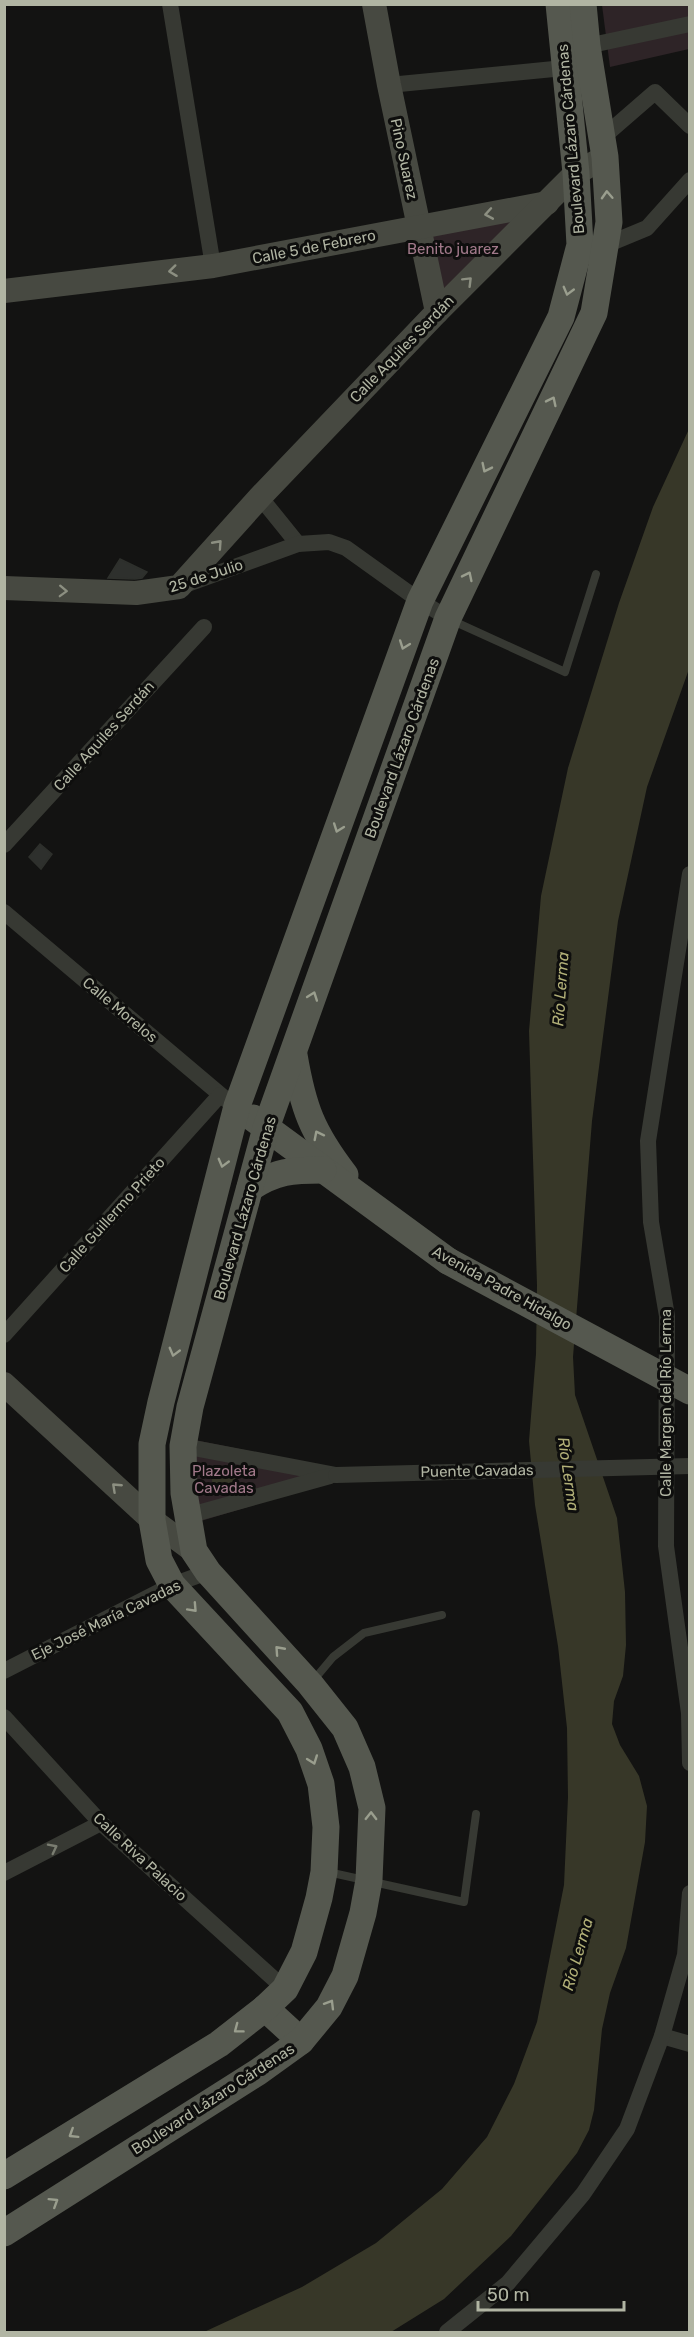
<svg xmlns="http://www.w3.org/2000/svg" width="694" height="2337" font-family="Rubik,sans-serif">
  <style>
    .green { fill: #2e2427 }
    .water { fill: #373728 }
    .building { fill: #2e302d; stroke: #2e302c; stroke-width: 1.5 }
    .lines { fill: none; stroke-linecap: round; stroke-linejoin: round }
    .lane { stroke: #373933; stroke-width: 8 }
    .street { stroke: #373933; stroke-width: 16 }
    .secondary { stroke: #474941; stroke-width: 24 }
    .primary { stroke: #55584f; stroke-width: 27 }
    .street-bridge { stroke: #373933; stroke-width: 16 }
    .primary-bridge { stroke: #55584f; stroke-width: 27 }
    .oneway { stroke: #9a9e8e }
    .oneway2 { stroke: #8c8f81 }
    .oneway3 { stroke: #7a7d71 }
    .labels { text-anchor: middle; stroke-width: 6; stroke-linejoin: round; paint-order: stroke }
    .street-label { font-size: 15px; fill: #b1b5a3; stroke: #0e0e0d }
    .park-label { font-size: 15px; fill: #a1798a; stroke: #0e0e0d }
    .water-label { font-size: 16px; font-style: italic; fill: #b2b078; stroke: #0e0e0d }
  </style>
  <rect width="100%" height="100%" fill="#131312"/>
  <g class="green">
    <polygon points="602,5 689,5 689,49 610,67"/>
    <polygon points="529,213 437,295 426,230"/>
    <polygon points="195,1440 360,1473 201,1521 195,1503"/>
  </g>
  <g class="water">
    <polygon points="689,429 689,669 647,787 618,921 592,1121 573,1357 575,1395 617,1518 625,1592 626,1645 623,1676 614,1701 612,1724 620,1745 639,1776 647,1806 645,1842 626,1948 610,1993 602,2029 594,2110 589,2130 577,2153 511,2236 444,2299 391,2332 204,2332 302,2287 376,2243 442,2189 487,2137 514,2084 537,2022 564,1885 568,1797 567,1728 558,1646 535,1505 529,1441 536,1354 537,1285 529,1031 541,896 568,768 619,603 653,507"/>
    <circle cx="224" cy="1480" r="12"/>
  </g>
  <g class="building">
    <polygon points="120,559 147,572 142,578 135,579 108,578"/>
    <polygon points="40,844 52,854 41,869 29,857"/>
  </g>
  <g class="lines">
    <g class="lane">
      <polyline points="451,620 565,672 596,574"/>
      <polyline points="312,1682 333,1657 364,1633 442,1615"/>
      <polyline points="328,1872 464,1902 476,1814"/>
    </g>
    <g class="street">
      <polyline points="170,4 213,266"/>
      <polyline points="587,46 690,24"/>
      <polyline points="389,85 564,68"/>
      <polyline points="602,138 655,92 690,126"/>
      <polyline points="599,245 606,245 647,228 690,180"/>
      <polyline points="260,497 298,544"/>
      <polyline points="182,586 298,544 329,542 346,548 420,601 448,618"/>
      <polyline points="4,845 204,627"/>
      <polyline points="690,874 648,1141 651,1222 667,1316 666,1546 689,1713 690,1763"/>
      <polyline points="4,912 228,1101"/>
      <polyline points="4,1335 220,1095"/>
      <polyline points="183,1446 336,1475"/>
      <polyline points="187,1516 330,1476"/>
      <polyline points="4,1671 172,1585 208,1572"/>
      <polyline points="4,1717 101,1823 285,1989"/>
      <polyline points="4,1873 101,1823"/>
      <polyline points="662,2036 690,2044"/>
      <polyline points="447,2332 508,2283 583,2194 627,2129 662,2036 685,1955 690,1893"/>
    </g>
    <g class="secondary">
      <polyline points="374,4 389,85 437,312"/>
      <polyline points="4,291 213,266 547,203"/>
      <polyline points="4,588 136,593 179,587 260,497 437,312 576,173 605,157"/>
      <polyline points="4,1384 152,1520 194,1551"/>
    </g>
    <g class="primary">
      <path d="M294,1055C303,1108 312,1132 345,1175"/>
      <polyline points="253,1118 448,1261"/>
      <path d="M250,1188C276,1171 292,1170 323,1170"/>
      <polyline points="265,2008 301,2041"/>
      <polyline points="4,2176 219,2044 265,2008 285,1989 304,1952 319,1898 324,1872 326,1827 321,1784 309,1749 290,1712 172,1585 159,1560 152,1520 152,1444 161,1402 237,1106 420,601 561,317 580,245 576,173 559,4"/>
      <polyline points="4,2233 258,2072 301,2041 329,2007 345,1976 363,1913 369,1880 372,1808 362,1767 345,1728 310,1684 208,1572 194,1551 184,1493 183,1446 190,1407 266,1128 448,618 594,313 609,222 605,157 587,46 583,4"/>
    </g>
    <polyline class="street-bridge" points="336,1475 690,1466"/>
    <polyline class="primary-bridge" points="448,1261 690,1391"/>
  </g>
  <defs><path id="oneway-chevron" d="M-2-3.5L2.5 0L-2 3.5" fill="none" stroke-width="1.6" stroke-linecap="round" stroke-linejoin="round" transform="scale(1.5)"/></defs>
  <g class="oneway">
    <use href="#oneway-chevron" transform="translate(607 195) rotate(-93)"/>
    <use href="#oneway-chevron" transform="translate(568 291) rotate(105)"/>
    <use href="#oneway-chevron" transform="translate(552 401) rotate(-64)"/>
    <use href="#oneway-chevron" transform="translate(486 468) rotate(116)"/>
    <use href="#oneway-chevron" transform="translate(468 576) rotate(-64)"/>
    <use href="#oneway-chevron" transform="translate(404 645) rotate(110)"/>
    <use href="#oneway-chevron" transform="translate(338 828) rotate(110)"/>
    <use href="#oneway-chevron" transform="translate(313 996) rotate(-70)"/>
    <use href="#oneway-chevron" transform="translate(318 1135) rotate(-117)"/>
    <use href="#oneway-chevron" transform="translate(223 1163) rotate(105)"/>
    <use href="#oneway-chevron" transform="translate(174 1352) rotate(105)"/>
    <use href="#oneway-chevron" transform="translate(193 1608) rotate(47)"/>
    <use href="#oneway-chevron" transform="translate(279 1650) rotate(-132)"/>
    <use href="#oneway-chevron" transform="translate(313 1760) rotate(70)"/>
    <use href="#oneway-chevron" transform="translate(371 1816) rotate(-89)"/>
    <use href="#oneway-chevron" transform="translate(330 2004) rotate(-59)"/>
    <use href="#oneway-chevron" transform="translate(238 2029) rotate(143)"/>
    <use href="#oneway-chevron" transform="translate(73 2134) rotate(148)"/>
    <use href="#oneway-chevron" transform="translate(54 2202) rotate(-32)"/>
  </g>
  <g class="oneway2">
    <use href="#oneway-chevron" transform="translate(489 214) rotate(170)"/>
    <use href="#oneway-chevron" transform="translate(173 271) rotate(173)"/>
    <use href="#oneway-chevron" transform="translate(468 281) rotate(-45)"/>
    <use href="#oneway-chevron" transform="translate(218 544) rotate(-48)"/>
    <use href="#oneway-chevron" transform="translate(63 591) rotate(2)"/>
    <use href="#oneway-chevron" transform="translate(116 1487) rotate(-137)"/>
  </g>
  <use class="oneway3" href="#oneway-chevron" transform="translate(53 1848) rotate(-27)"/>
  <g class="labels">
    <g class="street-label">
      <text transform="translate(571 139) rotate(-95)" y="5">Boulevard Lázaro Cárdenas</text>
      <text transform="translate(404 159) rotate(78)" y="5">Pino Suarez</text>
      <text transform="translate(314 247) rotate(-11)" y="5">Calle 5 de Febrero</text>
      <text transform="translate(402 349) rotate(-46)" y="5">Calle Aquiles Serdán</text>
      <text transform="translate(206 576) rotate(-18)" y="5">25 de Julio</text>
      <text transform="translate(104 736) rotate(-48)" y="5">Calle Aquiles Serdán</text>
      <text transform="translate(402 748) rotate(-70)" y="5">Boulevard Lázaro Cárdenas</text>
      <text transform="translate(120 1010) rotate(40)" y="5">Calle Morelos</text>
      <text transform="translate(245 1208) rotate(-74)" y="5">Boulevard Lázaro Cárdenas</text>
      <text transform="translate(112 1215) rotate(-48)" y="5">Calle Guillermo Prieto</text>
      <text transform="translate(502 1288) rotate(29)" y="5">Avenida Padre Hidalgo</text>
      <text transform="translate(666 1403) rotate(-90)" y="5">Calle Margen del Río Lerma</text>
      <text transform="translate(477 1471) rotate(-1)" y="5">Puente Cavadas</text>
      <text transform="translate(106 1620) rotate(-26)" y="5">Eje José María Cavadas</text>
      <text transform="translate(140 1857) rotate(43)" y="5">Calle Riva Palacio</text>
      <text transform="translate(213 2099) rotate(-33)" y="5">Boulevard Lázaro Cárdenas</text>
    </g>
    <g class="park-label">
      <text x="453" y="254">Benito juarez</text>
      <text x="224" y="1476">Plazoleta<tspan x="224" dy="17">Cavadas</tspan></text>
    </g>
    <g class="water-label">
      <text transform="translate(560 989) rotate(-86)" y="6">Río Lerma</text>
      <text transform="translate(569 1474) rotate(82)" y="6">Río Lerma</text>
      <text transform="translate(577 1954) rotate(-74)" y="6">Río Lerma</text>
    </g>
  </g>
  <rect width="694" height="2337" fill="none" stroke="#b1b5a3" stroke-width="12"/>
  <path d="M478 2301v9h146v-9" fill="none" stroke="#b1b5a3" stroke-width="3"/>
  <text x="487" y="2301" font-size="18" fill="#b1b5a3" stroke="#0e0e0d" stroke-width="4.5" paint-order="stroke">50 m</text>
</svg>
